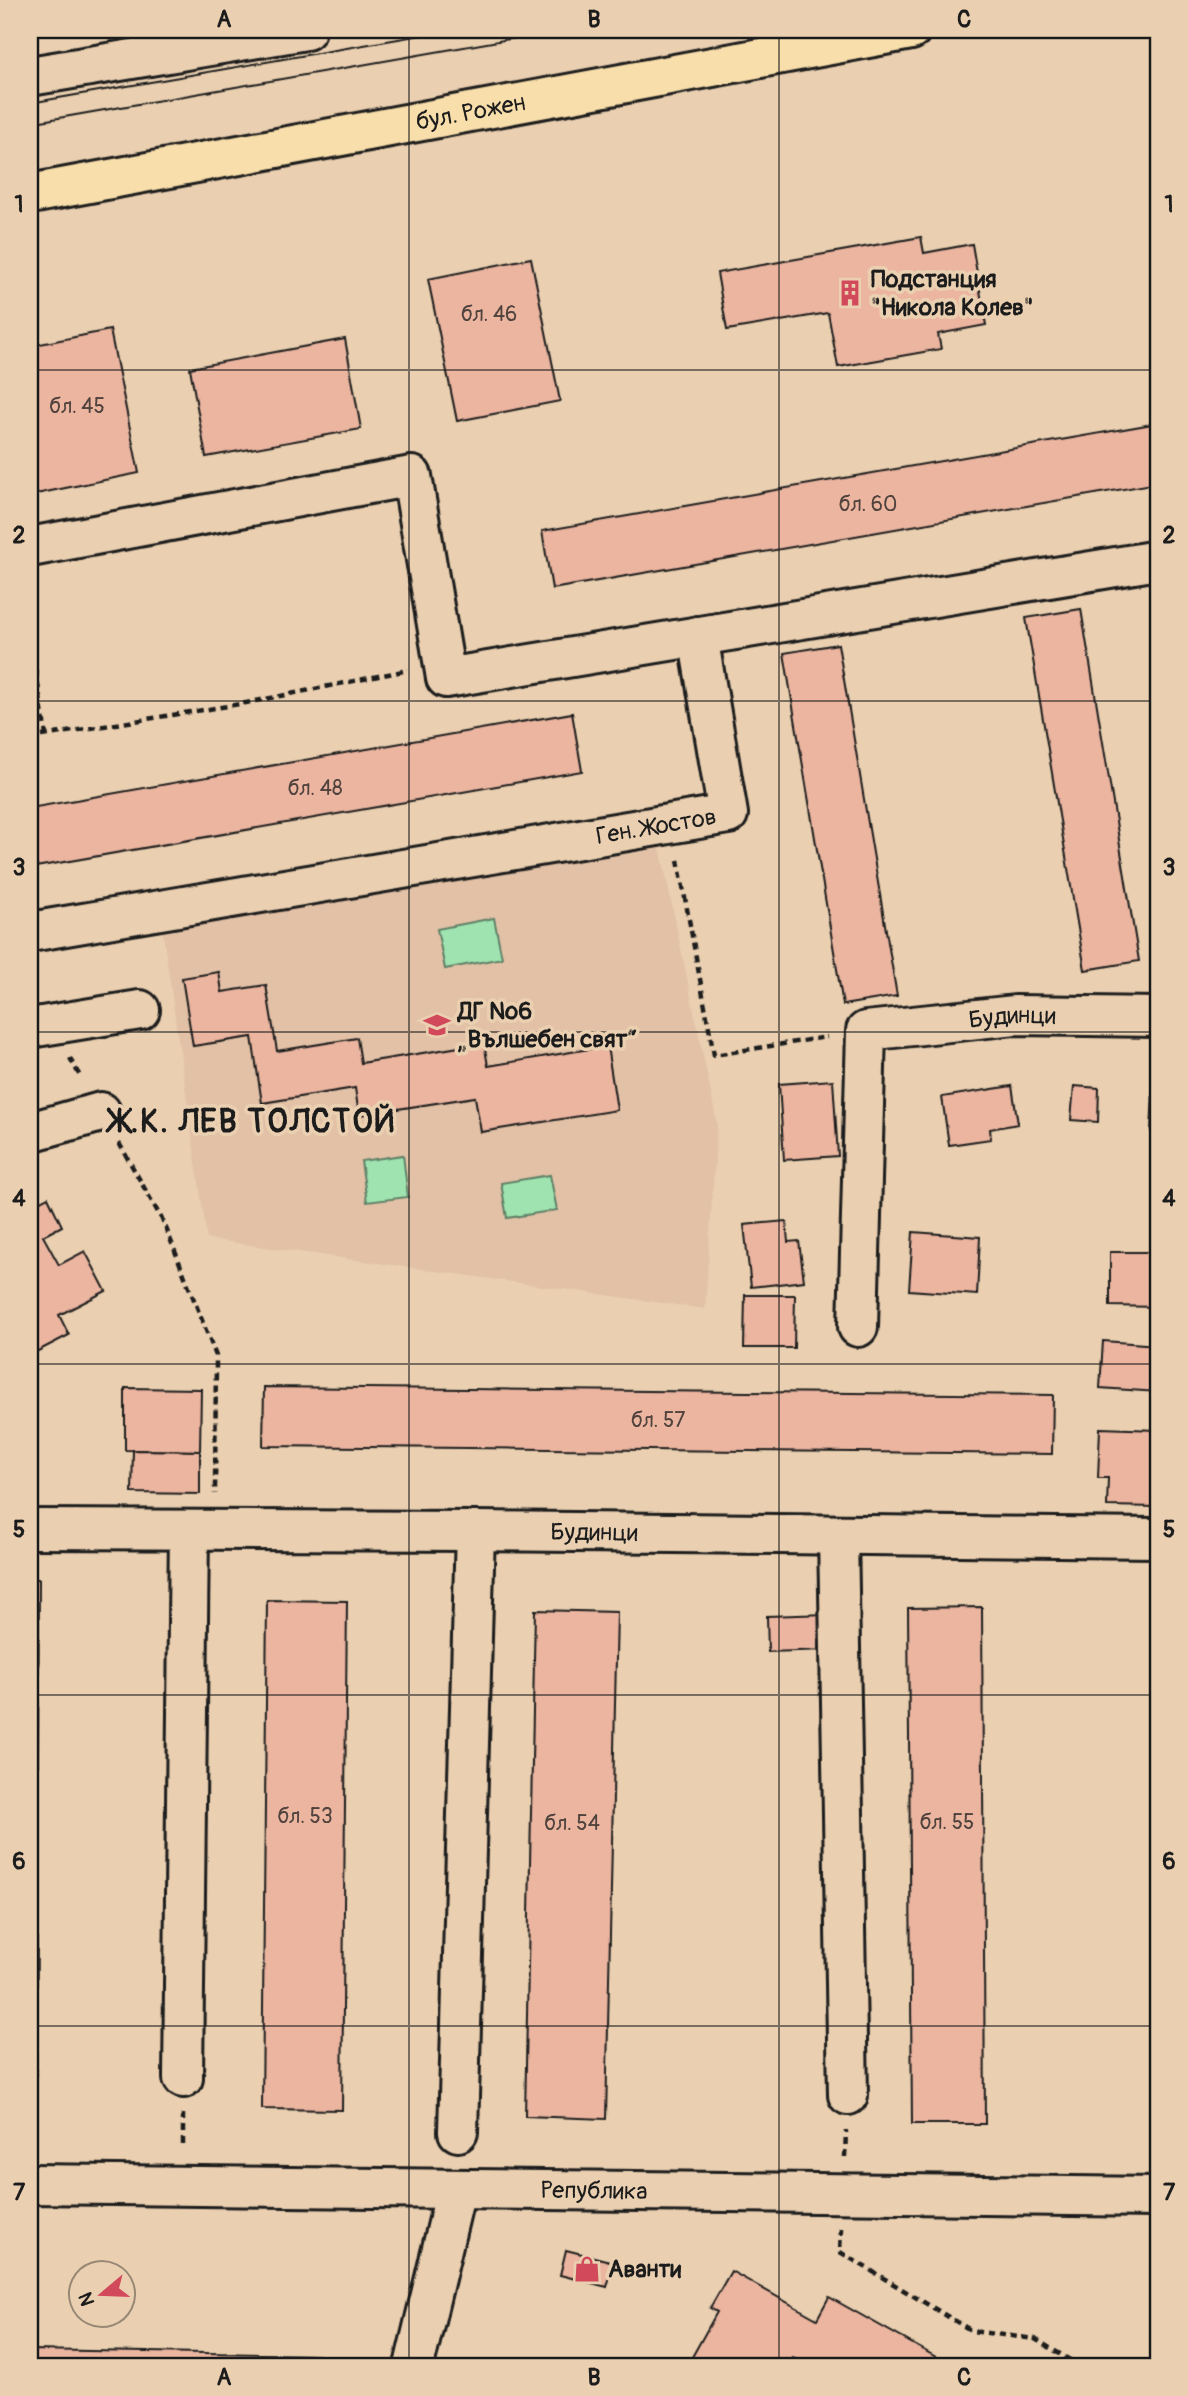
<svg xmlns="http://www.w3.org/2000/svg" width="1188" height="2396" font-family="Pangolin,sans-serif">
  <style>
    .built { fill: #e2c1a6 }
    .green { fill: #9fe4b0; stroke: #5e8066; stroke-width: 2 }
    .building { fill: #ebb5a0; stroke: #1c1c1c; stroke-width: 2 }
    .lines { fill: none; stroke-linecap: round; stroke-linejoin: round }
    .minor-casing { stroke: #1c1c1c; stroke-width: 44 }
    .major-casing { stroke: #1c1c1c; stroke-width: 44 }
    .path { stroke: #1c1c1c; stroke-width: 4.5; stroke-dasharray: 7 5; stroke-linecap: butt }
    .minor { stroke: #ead0b1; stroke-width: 38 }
    .major { stroke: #f8deab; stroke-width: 38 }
    .tram { stroke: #1c1c1c; stroke-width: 2 }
    .grid { fill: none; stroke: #1c1c1c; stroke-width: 2; stroke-opacity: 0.55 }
    .labels { text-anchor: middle; stroke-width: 7; stroke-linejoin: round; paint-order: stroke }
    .number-label { font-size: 21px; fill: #50423d }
    .street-label { font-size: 24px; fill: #1c1c1c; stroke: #ead0b1 }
    .poi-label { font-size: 24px; font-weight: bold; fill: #1c1c1c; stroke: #ead0b1; text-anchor: start }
    .district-label { font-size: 32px; font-weight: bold; letter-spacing: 2px; fill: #1c1c1c; stroke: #ead0b1 }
    .neatline { fill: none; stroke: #1c1c1c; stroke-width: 2.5 }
    .grid-label { font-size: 23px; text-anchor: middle; font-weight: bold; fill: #1c1c1c }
  </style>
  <rect width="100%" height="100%" fill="#ead0b1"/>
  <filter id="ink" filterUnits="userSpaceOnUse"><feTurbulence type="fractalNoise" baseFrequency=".0143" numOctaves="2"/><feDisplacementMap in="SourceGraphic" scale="14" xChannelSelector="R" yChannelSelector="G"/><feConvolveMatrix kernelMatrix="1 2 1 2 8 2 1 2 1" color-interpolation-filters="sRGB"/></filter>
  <g filter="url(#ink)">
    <polygon class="built" points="660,847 717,1123 705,1309 207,1239 162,927"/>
    <g class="green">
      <polygon points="494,918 502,958 445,969 437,929"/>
      <polygon points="403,1155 408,1197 367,1202 361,1161"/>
      <polygon points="550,1175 557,1210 507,1218 501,1183"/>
    </g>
    <g class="building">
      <polygon points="921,237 924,253 972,244 986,325 938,334 941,349 838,367 828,313 727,330 717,273"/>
      <polygon points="531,258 560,401 457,421 428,279"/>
      <polygon points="110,330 139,473 36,494 30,465 30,346"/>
      <polygon points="345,339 361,429 206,457 190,368"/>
      <polygon points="1158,423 1158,483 552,589 542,531"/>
      <polygon points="1081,609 1139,961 1085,970 1026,618"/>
      <polygon points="838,644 897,996 843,1005 784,653"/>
      <polygon points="572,713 582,771 30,868 30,808"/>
      <polygon points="219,972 222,992 266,985 277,1051 357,1038 361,1063 484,1043 488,1066 607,1046 617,1110 481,1132 475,1097 359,1115 355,1088 262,1103 252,1037 193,1046 182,978"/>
      <polygon points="833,1080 838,1156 784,1160 779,1084"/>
      <polygon points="1012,1086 1018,1124 990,1129 991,1139 949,1145 942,1097"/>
      <polygon points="1074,1086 1099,1088 1098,1122 1071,1120"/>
      <polygon points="1153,1089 1158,1089 1158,1132 1151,1132"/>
      <polygon points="48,1197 62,1226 43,1236 59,1265 85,1251 106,1291 59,1315 69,1335 30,1355 30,1206"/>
      <polygon points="786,1221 788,1242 799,1241 804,1281 751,1287 744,1225"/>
      <polygon points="913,1232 980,1237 977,1295 909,1290"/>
      <polygon points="1110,1252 1158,1252 1158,1307 1110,1306"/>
      <polygon points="745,1295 795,1295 794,1348 744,1348"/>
      <polygon points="1103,1341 1158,1345 1158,1392 1100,1388"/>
      <polygon points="264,1387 1053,1395 1052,1454 263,1446"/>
      <polygon points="125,1388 201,1389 200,1451 125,1450"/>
      <polygon points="1100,1428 1158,1430 1158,1507 1107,1506 1108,1478 1098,1478"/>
      <polygon points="133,1450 200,1451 200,1494 132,1493"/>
      <polygon points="30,1579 39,1579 36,2099 30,2099"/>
      <polygon points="267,1600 347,1601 342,2110 262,2109"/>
      <polygon points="982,1607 985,2124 912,2124 908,1608"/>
      <polygon points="535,1610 617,1612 606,2119 525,2116"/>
      <polygon points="827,1614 827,1650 768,1652 767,1616"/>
      <polygon points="566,2250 614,2262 607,2287 560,2275"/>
      <polygon points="731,2271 817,2319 829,2297 952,2366 809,2366 793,2357 787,2366 687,2366 717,2312 710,2308"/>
      <polygon points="30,2350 318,2355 318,2366 30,2366"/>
    </g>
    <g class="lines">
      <g class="minor-casing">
        <g id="minor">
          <polyline points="30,76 306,30"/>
          <polyline points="30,547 412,476 446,678 1158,560"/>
          <path id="s1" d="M30,932L728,814L698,636"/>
          <polyline points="30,1028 140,1010"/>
          <polyline points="30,1132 101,1112"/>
          <path id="s2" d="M858,1327L866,1031L1015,1015L1158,1017"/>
          <path id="s3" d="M30,1529L475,1531L1158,1538"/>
          <polyline points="838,1535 848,2095"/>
          <polyline points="183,2078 189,1530"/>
          <polyline points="458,2132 475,1531"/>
          <path id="s4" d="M30,2184L1158,2197"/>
          <polyline points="414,2366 456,2190"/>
        </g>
      </g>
      <g class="major-casing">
        <g id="major">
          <path id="s5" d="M30,194L911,30"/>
        </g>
      </g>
      <g class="path">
        <polyline points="30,635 46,735"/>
        <polyline points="30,738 246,703 408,670"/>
        <polyline points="678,860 714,1055 827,1037"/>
        <polyline points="70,1058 81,1078"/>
        <polyline points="119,1143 164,1223 216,1356 215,1494"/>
        <polyline points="183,2114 183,2147"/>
        <polyline points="845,2157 846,2131"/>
        <polyline points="841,2228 840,2252 972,2331 1035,2339 1080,2366"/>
      </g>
      <use href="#minor" class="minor"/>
      <use href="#major" class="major"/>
      <g class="tram">
        <polyline points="30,103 450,30"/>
        <polyline points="30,123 561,30"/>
      </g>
    </g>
  </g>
  <path class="grid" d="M409,30V2366M779,30V2366M30,370H1158M30,701H1158M30,1032H1158M30,1364H1158M30,1695H1158M30,2026H1158"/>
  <defs>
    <g id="building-bare" transform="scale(2.1)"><path d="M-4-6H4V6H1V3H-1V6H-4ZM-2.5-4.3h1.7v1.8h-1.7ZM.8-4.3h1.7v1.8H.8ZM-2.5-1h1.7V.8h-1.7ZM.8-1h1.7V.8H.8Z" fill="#d1495b" stroke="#ead0b1" stroke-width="2.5" paint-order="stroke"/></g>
    <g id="school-bare" transform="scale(2.1)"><path d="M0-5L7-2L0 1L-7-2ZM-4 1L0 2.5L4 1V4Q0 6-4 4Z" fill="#d1495b" stroke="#ead0b1" stroke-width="2.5" paint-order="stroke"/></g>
    <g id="shop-bare" transform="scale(2.1)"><path d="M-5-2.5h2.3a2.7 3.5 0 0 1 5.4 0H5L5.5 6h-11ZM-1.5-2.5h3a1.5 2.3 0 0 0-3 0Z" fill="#d1495b" stroke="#ead0b1" stroke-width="2.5" paint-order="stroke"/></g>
  </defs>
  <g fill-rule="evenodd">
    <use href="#building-bare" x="850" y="293"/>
    <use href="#school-bare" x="437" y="1025"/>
    <use href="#shop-bare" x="587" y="2269"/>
  </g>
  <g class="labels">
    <g class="number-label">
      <text x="489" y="321">бл. 46</text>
      <text x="77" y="413">бл. 45</text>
      <text x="868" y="511">бл. 60</text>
      <text x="315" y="795">бл. 48</text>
      <text x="658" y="1427">бл. 57</text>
      <text x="305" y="1823">бл. 53</text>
      <text x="947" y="1829">бл. 55</text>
      <text x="572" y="1830">бл. 54</text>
    </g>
    <g class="street-label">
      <text dy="8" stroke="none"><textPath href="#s5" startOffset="448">бул. Рожен</textPath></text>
      <text dy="8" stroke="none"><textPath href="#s1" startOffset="635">Ген. Жостов</textPath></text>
      <text dy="8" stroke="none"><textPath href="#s2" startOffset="443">Будинци</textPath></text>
      <text dy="8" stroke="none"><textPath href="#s3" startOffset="564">Будинци</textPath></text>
      <text dy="8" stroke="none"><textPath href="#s4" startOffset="564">Република</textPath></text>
    </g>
    <g class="poi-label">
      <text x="871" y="287">Подстанция<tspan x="871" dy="28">"Никола Колев"</tspan></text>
      <text x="458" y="1019">ДГ №6<tspan x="458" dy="28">„Вълшебен свят“</tspan></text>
      <text x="608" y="2277">Аванти</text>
    </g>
    <g class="district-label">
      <text x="253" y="1132">Ж.К. ЛЕВ ТОЛСТОЙ</text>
    </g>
  </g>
  <rect width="1188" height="2396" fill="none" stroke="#ead0b1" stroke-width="77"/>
  <g transform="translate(102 2294) rotate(251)"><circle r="33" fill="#ead0b1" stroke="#988875" stroke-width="2"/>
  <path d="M0-5L12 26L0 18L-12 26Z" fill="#d1495b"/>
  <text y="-10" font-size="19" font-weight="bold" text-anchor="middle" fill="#1c1c1c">N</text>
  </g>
  <rect x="38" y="38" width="1112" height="2320" class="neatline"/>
  <g class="grid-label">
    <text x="224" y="27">A</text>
    <text x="594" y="27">B</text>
    <text x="964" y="27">C</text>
    <text x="19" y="212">1</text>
    <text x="1169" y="212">1</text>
    <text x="19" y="543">2</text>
    <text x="1169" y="543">2</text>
    <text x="19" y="875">3</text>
    <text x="1169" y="875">3</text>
    <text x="19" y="1206">4</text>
    <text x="1169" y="1206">4</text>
    <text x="19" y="1537">5</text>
    <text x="1169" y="1537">5</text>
    <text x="19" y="1869">6</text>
    <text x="1169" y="1869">6</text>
    <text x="19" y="2200">7</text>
    <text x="1169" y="2200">7</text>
    <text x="224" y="2385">A</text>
    <text x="594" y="2385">B</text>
    <text x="964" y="2385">C</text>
  </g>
</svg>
